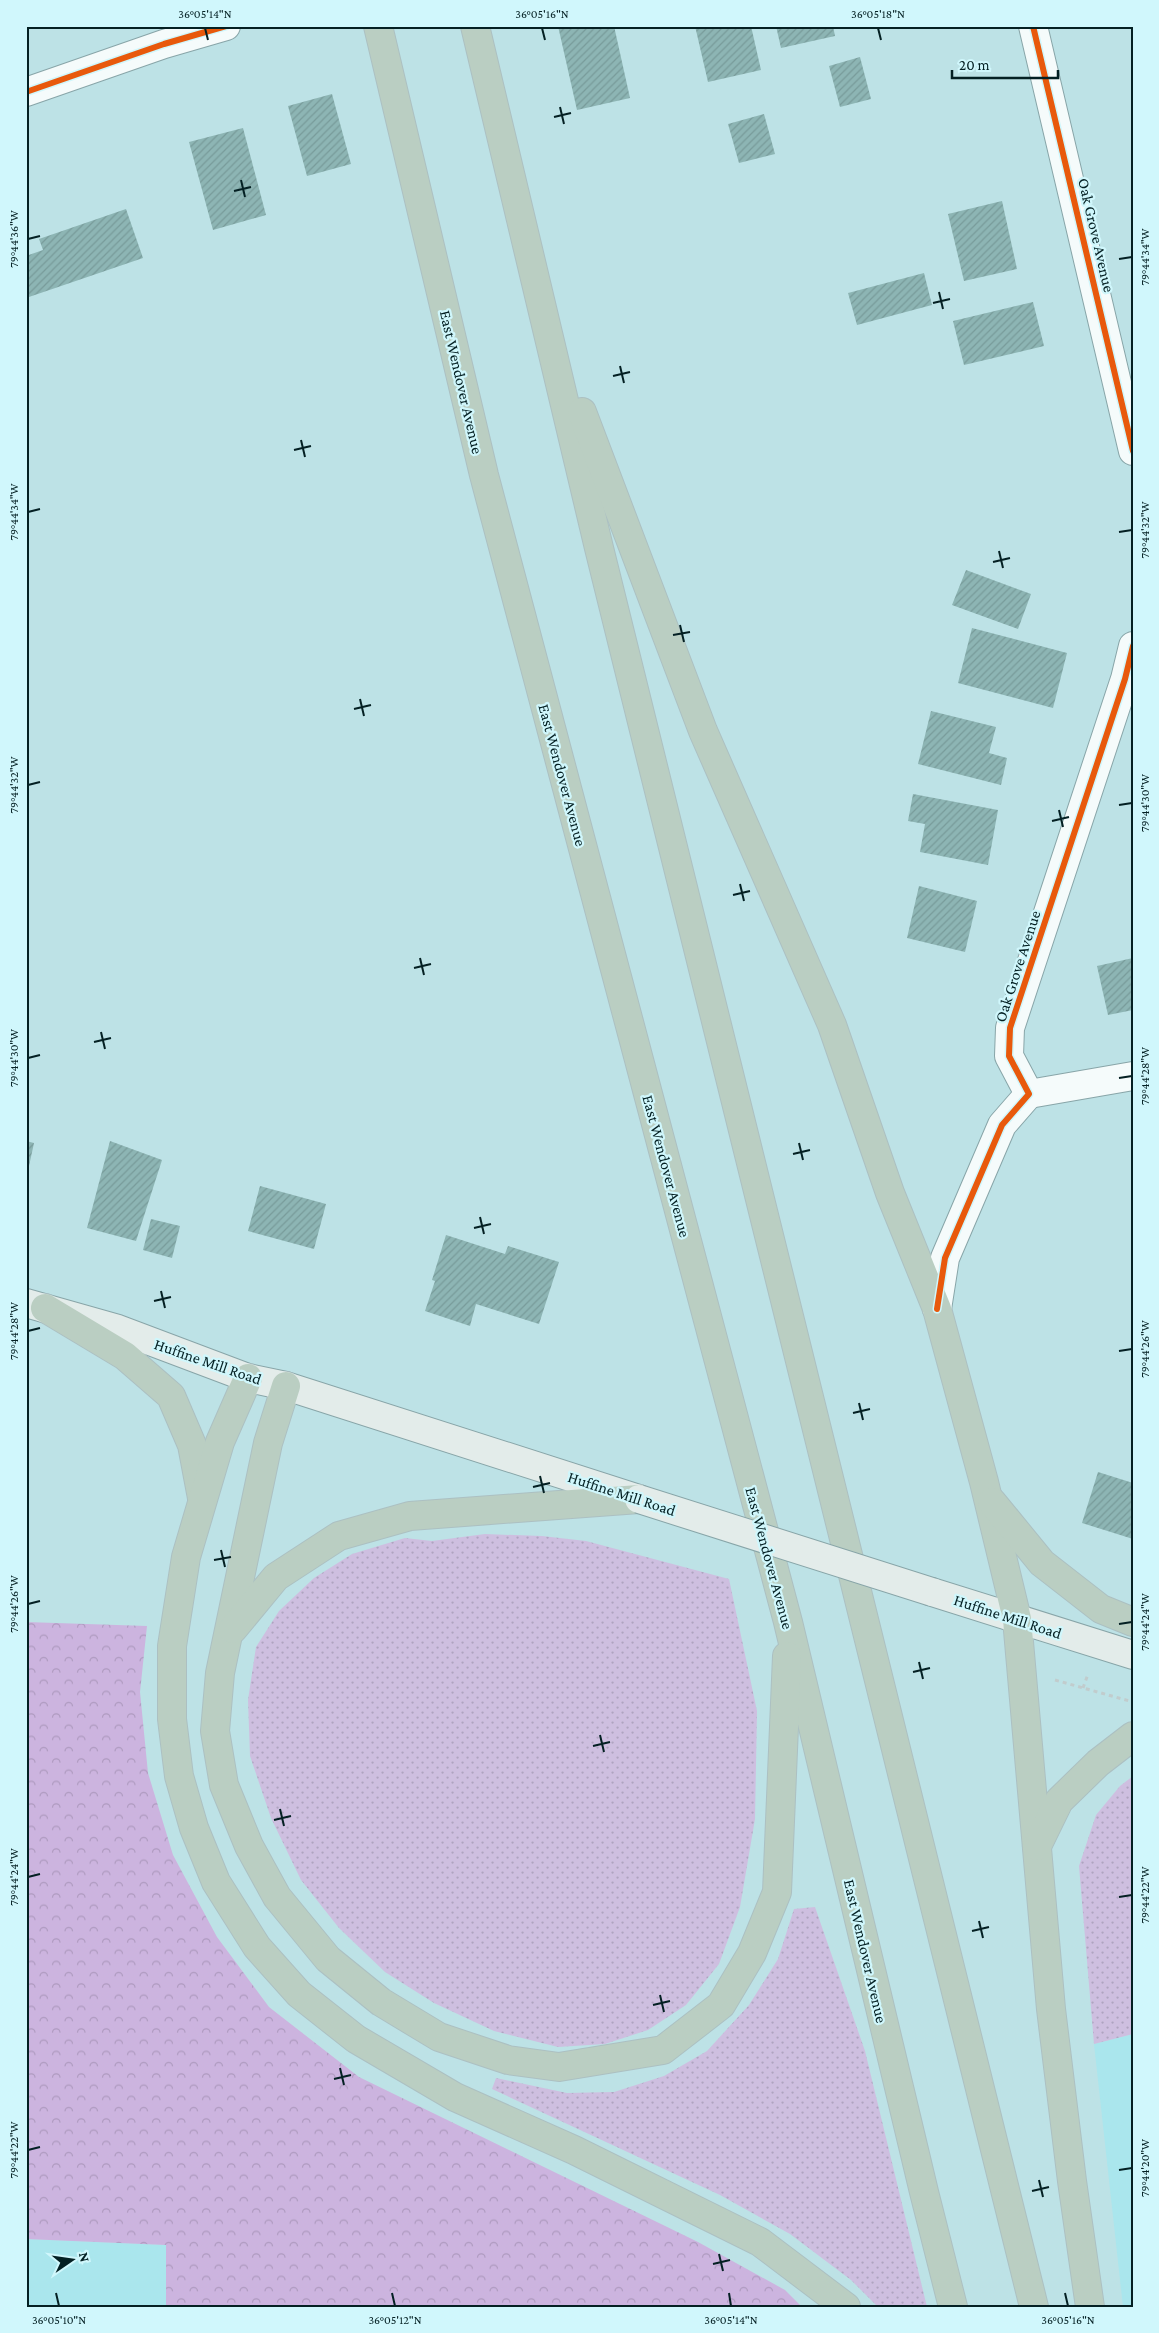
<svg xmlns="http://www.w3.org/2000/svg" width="1159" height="2333" font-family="'Crimson Pro',serif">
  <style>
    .built { fill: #aae6ed }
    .grass { fill: url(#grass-dots) }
    .forest { fill: url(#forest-crowns) }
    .building { fill: url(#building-hatch) }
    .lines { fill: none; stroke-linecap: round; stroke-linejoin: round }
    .street-casing { stroke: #88a5a8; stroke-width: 30 }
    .secondary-casing { stroke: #88a5a8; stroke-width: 30 }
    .highway-casing { stroke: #acc0c2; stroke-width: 30 }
    .path { stroke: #c1cccd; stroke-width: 3; stroke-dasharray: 4 4; stroke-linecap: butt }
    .street { stroke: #f5fbfb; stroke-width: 28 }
    .secondary { stroke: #e3ecea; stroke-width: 28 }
    .highway { stroke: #bacec2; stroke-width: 28 }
    .secondary-bridge-casing { stroke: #88a5a8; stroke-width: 30; stroke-linecap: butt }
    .secondary-bridge { stroke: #e3ecea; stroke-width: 28 }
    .cycleway-casing { stroke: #d0f7fc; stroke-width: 9 }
    .cycleway { stroke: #e8590c; stroke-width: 6 }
    .ticks { fill: none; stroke: #042023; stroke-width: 2 }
    .labels { text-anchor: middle; stroke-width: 4.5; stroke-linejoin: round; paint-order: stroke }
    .street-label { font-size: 16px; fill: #042023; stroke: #d0f7fc }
    .neatline { fill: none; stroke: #042023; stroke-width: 2 }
    .ticks-label { font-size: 12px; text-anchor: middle; fill: #042023 }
  </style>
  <defs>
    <pattern id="grass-dots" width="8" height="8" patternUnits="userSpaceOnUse" patternTransform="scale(1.25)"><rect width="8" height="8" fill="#cebfe0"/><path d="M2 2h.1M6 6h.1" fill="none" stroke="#afa4c0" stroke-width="1.8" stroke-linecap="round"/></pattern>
    <pattern id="forest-crowns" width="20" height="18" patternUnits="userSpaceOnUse" patternTransform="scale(1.25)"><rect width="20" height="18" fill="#ccb4df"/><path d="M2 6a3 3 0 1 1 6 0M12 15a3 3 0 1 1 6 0" fill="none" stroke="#ae9abf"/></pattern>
    <pattern id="building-hatch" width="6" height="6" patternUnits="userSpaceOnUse" patternTransform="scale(1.25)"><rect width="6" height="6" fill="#8db5b4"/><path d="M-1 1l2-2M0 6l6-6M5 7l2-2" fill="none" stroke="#789b9a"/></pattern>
  </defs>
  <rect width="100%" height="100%" fill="#bde2e6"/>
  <g class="built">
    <polygon points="1133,2034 1133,2307 1123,2307 1094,2044"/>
    <polygon points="26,2239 166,2245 166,2307 26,2307"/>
  </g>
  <g class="grass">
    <polygon points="485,1534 542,1536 586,1541 729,1579 757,1711 755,1819 740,1907 719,1964 686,2005 648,2030 605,2044 558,2047 494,2031 434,2003 385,1972 339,1928 301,1880 271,1818 250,1756 248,1700 256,1647 279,1611 314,1578 352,1554 405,1538 432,1541"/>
    <polygon points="1133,1776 1133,2034 1094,2044 1079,1866 1096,1815 1120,1786"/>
    <polygon points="815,1907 865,2051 927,2307 878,2307 851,2280 790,2234 720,2195 492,2089 496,2078 567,2093 614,2092 664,2076 707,2051 749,2005 778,1959 794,1909"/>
  </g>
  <polygon class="forest" points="26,1622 147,1626 140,1692 148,1773 173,1855 217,1937 269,2007 359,2077 698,2242 785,2290 802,2307 166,2307 166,2245 26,2239"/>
  <g class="building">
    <polygon points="558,26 614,26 630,98 577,110"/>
    <polygon points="695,26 751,26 761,70 708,82"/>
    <polygon points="776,26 833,26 835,36 781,48"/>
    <polygon points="860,57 871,99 840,107 829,66"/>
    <polygon points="332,94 351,164 307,176 288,106"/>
    <polygon points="764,114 775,154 739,163 728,124"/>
    <polygon points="243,128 266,215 213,230 189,142"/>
    <polygon points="1002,201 1017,269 964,281 948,214"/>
    <polygon points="126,209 143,258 26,298 26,256 43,250 39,239"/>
    <polygon points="924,273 932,305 857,325 848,293"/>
    <polygon points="1033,302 1044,346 964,365 953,321"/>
    <polygon points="966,570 1031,594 1018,629 952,605"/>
    <polygon points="972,628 1067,653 1053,708 958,683"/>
    <polygon points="931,711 996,727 989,753 1007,758 1001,785 918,764"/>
    <polygon points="913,794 998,810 988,865 920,852 925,824 908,821"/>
    <polygon points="919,886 977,901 965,952 907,938"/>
    <polygon points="1133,958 1133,1010 1108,1015 1097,966"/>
    <polygon points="26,1141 34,1143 27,1175 26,1175"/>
    <polygon points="110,1141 162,1160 136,1241 87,1228"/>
    <polygon points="260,1186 326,1204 314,1249 248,1231"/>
    <polygon points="151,1219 180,1226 172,1258 143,1250"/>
    <polygon points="446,1235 505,1254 508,1246 559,1262 539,1324 476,1304 470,1326 425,1311 435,1281 432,1280"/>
    <polygon points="1098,1472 1133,1483 1133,1539 1082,1523"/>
  </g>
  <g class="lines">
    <g class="street-casing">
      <g id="street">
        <polyline points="1033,26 1133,451"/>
        <polyline points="26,92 164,44 226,26"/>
        <polyline points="1029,1094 1133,1076"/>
        <polyline points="937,1309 945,1258 1002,1125 1029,1094 1009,1056 1010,1028 1125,679 1133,646"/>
      </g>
    </g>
    <g class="secondary-casing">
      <g id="secondary">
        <polyline points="26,1303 118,1329 248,1378 286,1386 639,1499"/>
        <polyline points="932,1592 1133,1655"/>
      </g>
    </g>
    <g class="highway-casing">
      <g id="highway">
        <polyline points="378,26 484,475 788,1622 924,2192 953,2307"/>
        <polyline points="475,26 599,548 1034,2307"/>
        <polyline points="582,412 703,731 832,1025 890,1193 937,1309 984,1482 1017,1619 1051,2009 1072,2181 1090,2307"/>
        <polyline points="45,1308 125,1356 171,1396 192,1445 202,1498"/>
        <polyline points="248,1378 220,1442 186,1557 172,1646 172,1719 179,1776 194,1828 216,1882 257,1947 299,1994 356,2039 455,2097 574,2150 760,2242 846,2307"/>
        <polyline points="286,1386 268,1443 220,1673 215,1731 224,1785 249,1846 277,1897 328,1959 381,2002 439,2037 508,2060 559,2067 663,2050 721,2005 752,1953 777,1892 787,1656"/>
        <polyline points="992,1502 1042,1563 1101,1609 1133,1622"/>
        <polyline points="233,1629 276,1577 339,1536 410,1516 639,1499"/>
        <polyline points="1037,1846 1059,1801 1098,1763 1133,1736"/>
      </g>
    </g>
    <g class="path">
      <polyline points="1055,1680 1133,1702"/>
      <polyline points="1083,1688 1088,1674"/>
    </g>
    <use href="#street" class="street"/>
    <use href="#secondary" class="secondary"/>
    <use href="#highway" class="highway"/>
    <g class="secondary-bridge-casing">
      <polyline id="secondary-bridge" points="639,1499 932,1592"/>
    </g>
    <use href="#secondary-bridge" class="secondary-bridge"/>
    <g class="cycleway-casing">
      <g id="cycleway">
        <polyline points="1033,26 1133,451"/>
        <polyline points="26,92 164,44 226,26"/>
        <polyline points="937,1309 945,1258 1002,1125 1029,1094 1009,1056 1010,1028 1125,679 1133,646"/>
      </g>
    </g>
    <use href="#cycleway" class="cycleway"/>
  </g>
  <path class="ticks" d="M205,28L208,40M542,28L545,40M878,28L881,40M560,107L564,124M554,117L571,113M241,180L245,197M234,191L251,187M28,239L40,236M1119,259L1132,257M939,292L943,309M933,303L950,299M620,366L624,383M613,376L630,372M301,440L305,457M294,450L311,446M28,512L40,509M1119,532L1132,530M999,551L1003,568M993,562L1010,558M680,625L684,642M673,635L690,632M360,699L364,716M354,709L371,705M28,785L40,782M1119,805L1132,803M1059,810L1063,827M1052,821L1069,817M740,884L744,901M733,895L750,891M420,958L424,975M414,968L431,964M101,1032L105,1049M94,1042L111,1038M28,1058L40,1055M1119,1078L1132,1076M799,1143L803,1160M793,1154L810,1150M480,1217L484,1234M474,1228L491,1224M161,1291L165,1308M154,1301L171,1297M28,1331L40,1328M1119,1351L1132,1349M859,1403L863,1420M853,1413L870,1409M540,1476L544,1493M533,1487L550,1483M221,1550L225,1567M214,1560L231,1557M28,1604L40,1601M1119,1624L1132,1622M919,1662L923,1679M913,1672L930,1668M600,1735L604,1752M593,1746L610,1742M280,1809L284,1826M274,1820L291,1816M28,1877L40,1874M1119,1897L1132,1895M979,1921L983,1938M972,1931L989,1927M660,1995L664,2012M653,2005L670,2001M340,2068L344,2085M334,2079L351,2075M28,2150L40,2147M1119,2170L1132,2168M1039,2180L1043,2197M1032,2191L1049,2187M719,2254L723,2271M713,2264L730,2260M56,2293L59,2306M392,2293L395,2306M729,2293L731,2306M1065,2293L1068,2306"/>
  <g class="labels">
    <g class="street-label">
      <text transform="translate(1097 235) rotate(77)" y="6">Oak Grove Avenue</text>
      <text transform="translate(462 382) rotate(77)" y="6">East Wendover Avenue</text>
      <text transform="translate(563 775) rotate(75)" y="6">East Wendover Avenue</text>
      <text transform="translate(1017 966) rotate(-72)" y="6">Oak Grove Avenue</text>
      <text transform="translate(667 1166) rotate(75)" y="6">East Wendover Avenue</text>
      <text transform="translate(208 1361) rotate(19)" y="6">Huffine Mill Road</text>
      <text transform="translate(622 1493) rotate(18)" y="6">Huffine Mill Road</text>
      <text transform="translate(770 1558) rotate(75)" y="6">East Wendover Avenue</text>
      <text transform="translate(1008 1616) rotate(18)" y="6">Huffine Mill Road</text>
      <text transform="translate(866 1951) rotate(77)" y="6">East Wendover Avenue</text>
    </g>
  </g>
  <rect width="1159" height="2333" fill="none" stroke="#d0f7fc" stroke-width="55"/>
  <g transform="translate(72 2260) rotate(77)" stroke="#d0f7fc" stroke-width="4" paint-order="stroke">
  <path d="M0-4L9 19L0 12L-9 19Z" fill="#042023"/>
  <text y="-8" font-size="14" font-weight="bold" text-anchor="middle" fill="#042023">N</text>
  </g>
  <path d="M952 70v8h106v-8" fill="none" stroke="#042023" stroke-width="2.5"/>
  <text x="959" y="70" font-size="15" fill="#042023" stroke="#d0f7fc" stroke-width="4" paint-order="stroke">20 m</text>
  <rect x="28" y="28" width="1104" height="2278" class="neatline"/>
  <g class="ticks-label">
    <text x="205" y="18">36°05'14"N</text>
    <text x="542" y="18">36°05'16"N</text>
    <text x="878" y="18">36°05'18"N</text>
    <text transform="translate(14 239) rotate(-90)" y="4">79°44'36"W</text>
    <text transform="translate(1145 257) rotate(-90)" y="4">79°44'34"W</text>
    <text transform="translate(14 512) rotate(-90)" y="4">79°44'34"W</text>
    <text transform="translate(1145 530) rotate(-90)" y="4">79°44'32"W</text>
    <text transform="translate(14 785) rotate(-90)" y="4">79°44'32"W</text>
    <text transform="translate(1145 803) rotate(-90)" y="4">79°44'30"W</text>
    <text transform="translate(14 1058) rotate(-90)" y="4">79°44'30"W</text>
    <text transform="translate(1145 1076) rotate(-90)" y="4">79°44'28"W</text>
    <text transform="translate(14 1331) rotate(-90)" y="4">79°44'28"W</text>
    <text transform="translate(1145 1349) rotate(-90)" y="4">79°44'26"W</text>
    <text transform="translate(14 1604) rotate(-90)" y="4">79°44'26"W</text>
    <text transform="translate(1145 1622) rotate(-90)" y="4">79°44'24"W</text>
    <text transform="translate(14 1877) rotate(-90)" y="4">79°44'24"W</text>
    <text transform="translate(1145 1895) rotate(-90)" y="4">79°44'22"W</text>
    <text transform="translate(14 2150) rotate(-90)" y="4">79°44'22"W</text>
    <text transform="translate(1145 2168) rotate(-90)" y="4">79°44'20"W</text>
    <text x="59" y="2324">36°05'10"N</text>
    <text x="395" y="2324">36°05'12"N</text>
    <text x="731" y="2324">36°05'14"N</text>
    <text x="1068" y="2324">36°05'16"N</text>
  </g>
</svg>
